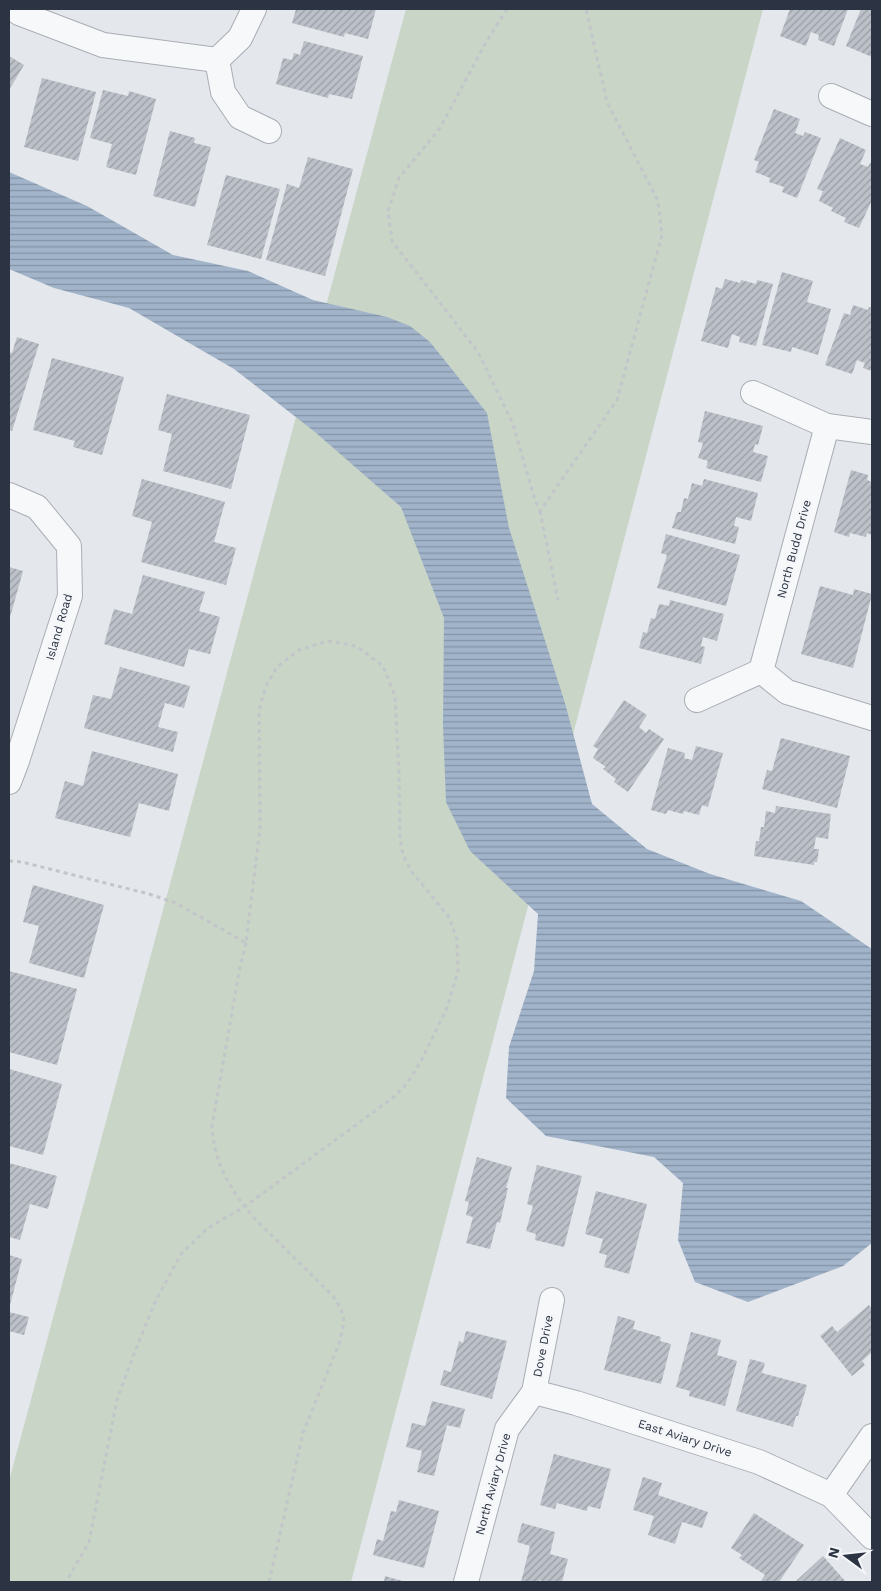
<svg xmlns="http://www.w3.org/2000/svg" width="881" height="1591" font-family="'Work Sans',sans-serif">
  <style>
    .park { fill: #c9d5c6 }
    .water { fill: url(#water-rules) }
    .building { fill: url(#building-hatch) }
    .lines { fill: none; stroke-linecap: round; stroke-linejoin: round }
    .minor-casing { stroke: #a9aeb5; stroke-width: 26 }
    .path { stroke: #c2c5ca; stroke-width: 3; stroke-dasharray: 4 4; stroke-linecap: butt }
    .minor { stroke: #f7f8fa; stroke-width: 24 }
    .labels { text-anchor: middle; stroke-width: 4.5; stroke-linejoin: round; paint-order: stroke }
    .street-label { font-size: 12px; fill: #2c3443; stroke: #f4f6f9 }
  </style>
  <defs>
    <pattern id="water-rules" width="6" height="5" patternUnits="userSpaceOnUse" patternTransform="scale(1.25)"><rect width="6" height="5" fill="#a1b4ca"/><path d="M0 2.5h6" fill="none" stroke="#8393a6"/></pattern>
    <pattern id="building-hatch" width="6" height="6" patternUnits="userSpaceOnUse" patternTransform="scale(1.25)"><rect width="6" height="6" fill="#bcc0c8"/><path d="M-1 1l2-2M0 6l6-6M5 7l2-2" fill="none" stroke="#999da4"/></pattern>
  </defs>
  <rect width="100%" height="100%" fill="#e4e7eb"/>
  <polygon class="park" points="406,9 763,9 351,1582 9,1582 9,1481"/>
  <polygon class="water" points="9,172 87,206 173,255 248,271 313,300 387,317 410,326 430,342 487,413 509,528 565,703 592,804 647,849 710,874 801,901 872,949 872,1243 843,1266 748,1302 695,1282 678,1240 683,1183 654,1157 546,1136 506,1098 509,1047 534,971 538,914 470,851 446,802 443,725 444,618 401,507 315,432 234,369 129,308 54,288 9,269"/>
  <g class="building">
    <polygon points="296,9 376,9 368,39 345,33 344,37 292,23"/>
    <polygon points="790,9 848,9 834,46 818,40 819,35 811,32 806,46 780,36"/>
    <polygon points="861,9 872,9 872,57 846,46"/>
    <polygon points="304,41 363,56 352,99 329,94 328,98 276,84 283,58 292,60 294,53 300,55"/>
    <polygon points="9,56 24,65 9,90"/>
    <polygon points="42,78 96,92 78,161 24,147"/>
    <polygon points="103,90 128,96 129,91 156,99 136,175 106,167 112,144 90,138"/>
    <polygon points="774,109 800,119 795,133 803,136 805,132 821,138 797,198 782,192 784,187 769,182 770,178 755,172 759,162 754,160"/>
    <polygon points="170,131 195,138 194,143 211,147 195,207 153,196"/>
    <polygon points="840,138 866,150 860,164 868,167 870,163 872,164 872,200 859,228 844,222 846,218 831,211 833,208 819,201 823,191 817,189"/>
    <polygon points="308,157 353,169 325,276 266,260 287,184 299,188"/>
    <polygon points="226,175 280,189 261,259 207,245"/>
    <polygon points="782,272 813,281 807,302 831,309 818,355 792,347 791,352 762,345"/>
    <polygon points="725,279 740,283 741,280 756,284 757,280 773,284 756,346 739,342 740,337 732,334 728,348 701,341 716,287 722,289"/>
    <polygon points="853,305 868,310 869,307 872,308 872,371 863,368 865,363 857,360 852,374 825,365 844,313 850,315"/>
    <polygon points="17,337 39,344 12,431 9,430 9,352 12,353"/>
    <polygon points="52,358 124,377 102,455 73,447 75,441 33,430"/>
    <polygon points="167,394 250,415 231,489 163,471 172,434 158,430"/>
    <polygon points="705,411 763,426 758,445 755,444 753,452 768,456 761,482 706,468 708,461 698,458 703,443 698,442"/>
    <polygon points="851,470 868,475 867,480 872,482 872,535 867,533 866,537 850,533 849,537 834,532"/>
    <polygon points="142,479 225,502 214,542 236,548 226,585 141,562 152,522 132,516"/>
    <polygon points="704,479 758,493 751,521 736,517 734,526 739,527 735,544 672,528 677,512 681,512 684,498 688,499 692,483 702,486"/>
    <polygon points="666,534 740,555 726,606 657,588 667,555 661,553"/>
    <polygon points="9,567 23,571 9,621"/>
    <polygon points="143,575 205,592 199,611 220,617 210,654 189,649 184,667 104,644 114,609 132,614"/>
    <polygon points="820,586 853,595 854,589 872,594 853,668 801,654"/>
    <polygon points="670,600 724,614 717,641 703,637 701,646 705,647 701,664 639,648 643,632 647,633 651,618 655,619 659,604 669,606"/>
    <polygon points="120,667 190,686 184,708 165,703 158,727 178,732 173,752 84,728 93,695 111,699"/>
    <polygon points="624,700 647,715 639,727 646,733 649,729 664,739 628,792 614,782 616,779 603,769 606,767 593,758 598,749 593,746"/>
    <polygon points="781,738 850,756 837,808 762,789 767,770 772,771"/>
    <polygon points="696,746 723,753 708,807 702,805 699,815 684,811 683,814 668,810 666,814 651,810 668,748 685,753 684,758 692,760"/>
    <polygon points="92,751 178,774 169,811 139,803 130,837 55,818 65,781 83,786"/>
    <polygon points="776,806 831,814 828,839 816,837 814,849 819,849 817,862 814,862 814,865 754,856 756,841 759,841 761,827 764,827 766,811 775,813"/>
    <polygon points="33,885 104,905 84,978 29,963 39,926 23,922"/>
    <polygon points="9,971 77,989 57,1065 9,1052"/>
    <polygon points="9,1069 62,1084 43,1155 9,1146"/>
    <polygon points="477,1157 512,1167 506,1188 508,1188 500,1223 497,1222 490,1249 466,1243 473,1217 466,1215 469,1202 465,1201"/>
    <polygon points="9,1163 57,1176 48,1209 30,1204 20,1240 9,1237"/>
    <polygon points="537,1165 582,1176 564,1247 535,1240 536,1234 526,1231 533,1206 527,1204"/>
    <polygon points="596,1191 647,1204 629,1274 604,1267 607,1255 599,1253 603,1239 585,1234"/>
    <polygon points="9,1255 22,1259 9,1309"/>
    <polygon points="869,1305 872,1309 872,1352 862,1361 865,1365 852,1376 820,1336 832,1326 837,1332"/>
    <polygon points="9,1312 29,1317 24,1335 9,1331"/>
    <polygon points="618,1316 635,1321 633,1329 661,1337 660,1341 671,1344 661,1384 604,1370"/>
    <polygon points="466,1331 507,1341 492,1399 440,1385 444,1370 451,1372 459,1341 463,1343"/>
    <polygon points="691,1332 721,1340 717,1355 737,1361 725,1406 689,1396 690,1391 676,1387"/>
    <polygon points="750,1359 765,1363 762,1373 807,1385 798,1416 796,1416 793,1427 736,1411"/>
    <polygon points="432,1401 465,1409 460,1428 447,1425 434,1476 417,1472 422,1451 406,1447 412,1423 425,1426"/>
    <polygon points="554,1454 611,1469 600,1509 588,1506 587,1511 557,1503 555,1509 540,1505"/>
    <polygon points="643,1477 662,1483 658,1495 708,1512 702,1528 682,1522 675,1544 648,1535 654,1516 633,1510"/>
    <polygon points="399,1500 439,1511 424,1568 373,1555 377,1539 383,1541 391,1511 396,1512"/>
    <polygon points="754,1513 804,1545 779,1582 761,1581 765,1575 739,1558 742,1555 731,1548"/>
    <polygon points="522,1523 555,1532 550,1554 568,1559 562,1582 547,1582 539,1580 539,1582 521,1582 530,1546 517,1542"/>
    <polygon points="823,1556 846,1582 795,1582"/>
    <polygon points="385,1576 406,1582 384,1582"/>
  </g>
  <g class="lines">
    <g class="minor-casing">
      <g id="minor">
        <polyline points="13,9 19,13 103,45 217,60"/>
        <polyline points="217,60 223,92 240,117 269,131"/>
        <polyline points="217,60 240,38 254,9"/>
        <polyline points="831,96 872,114"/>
        <polyline points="753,393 827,426 872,432"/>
        <polyline points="9,495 37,507 69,546 70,596 17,761 9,782"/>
        <polyline points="761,671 827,426"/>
        <polyline points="697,700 761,671 787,692 872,718"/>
        <polyline points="534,1392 576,1403 759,1462 831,1495 872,1537"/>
        <polyline points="831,1495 872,1436"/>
        <polyline points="466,1582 507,1429 534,1392 552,1300"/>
      </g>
    </g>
    <g class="path">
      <polyline points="507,9 485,44 440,128 399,178 388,211 392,241 478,352 513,424 535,500 540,511 617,400 662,235 658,201 607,102 586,9"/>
      <polyline points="540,511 558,600"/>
      <polyline points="9,861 22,862 149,894 176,903 246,943 260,829 259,710 266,686 277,667 299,650 328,641 356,646 383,666 395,696 399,774 400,838 403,855 412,872 449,917 457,940 458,971 447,1008 422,1059 408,1082 394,1097 244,1207 208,1228 181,1254 156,1300 133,1356 117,1400 89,1542 66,1582"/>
      <path d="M246,943L240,967L212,1126C214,1164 231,1191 255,1219L333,1296L341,1309L344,1321L340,1341L303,1433L269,1582"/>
    </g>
    <use href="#minor" class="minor"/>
  </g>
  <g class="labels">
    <g class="street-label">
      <text transform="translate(794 549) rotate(-75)" y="4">North Budd Drive</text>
      <text transform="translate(59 627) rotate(-74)" y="4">Island Road</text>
      <text transform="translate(543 1346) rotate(-79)" y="4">Dove Drive</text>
      <text transform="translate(685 1438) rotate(18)" y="4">East Aviary Drive</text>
      <text transform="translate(493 1484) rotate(-75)" y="4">North Aviary Drive</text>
    </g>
  </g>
  <rect width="881" height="1591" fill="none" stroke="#2c3443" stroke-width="20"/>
  <g transform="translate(846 1556) rotate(285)" stroke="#f4f6f9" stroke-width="4" paint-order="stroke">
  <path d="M0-4L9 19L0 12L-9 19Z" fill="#2c3443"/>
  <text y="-8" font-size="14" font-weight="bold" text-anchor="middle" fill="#2c3443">N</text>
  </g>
</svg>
